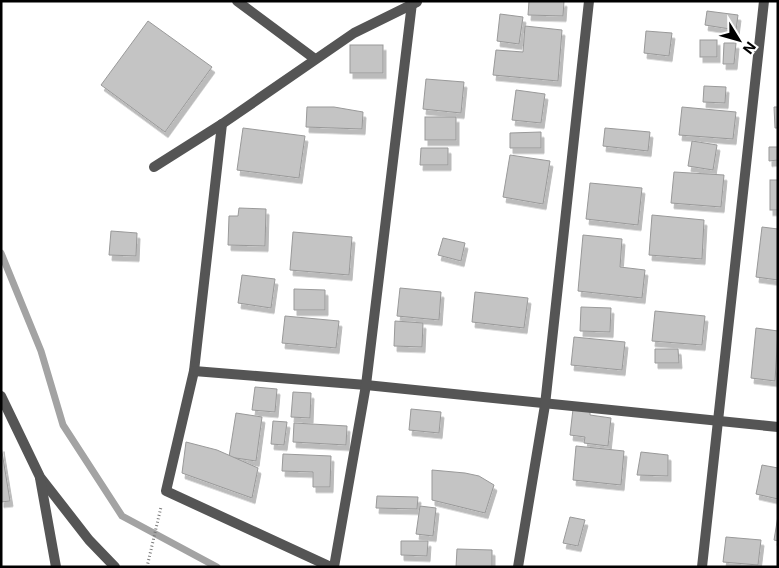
<svg xmlns="http://www.w3.org/2000/svg" width="779" height="568" font-family="Inter,sans-serif">
  <style>
    .lines { fill: none; stroke-linecap: round; stroke-linejoin: round }
    .stream { stroke: #a3a3a3; stroke-width: 7 }
    .building { fill: #c4c4c4; stroke: #999; filter: url(#shadow) }
    .path { stroke: #777; stroke-width: 3; stroke-dasharray: 1 2.5; stroke-linecap: butt }
    .street { stroke: #555; stroke-width: 10 }
  </style>
  <defs>
    <filter id="shadow"><feDropShadow dx="3" dy="5.5" stdDeviation="0" flood-color="#0004"/></filter>
  </defs>
  <rect width="100%" height="100%" fill="#fff"/>
  <g class="lines">
    <polyline class="stream" points="1,253 41,351 63,425 122,516 217,567"/>
  </g>
  <g class="building">
    <polygon points="529,1 564,1 563,16 528,15"/>
    <polygon points="707,11 738,15 736,30 705,25"/>
    <polygon points="500,14 523,17 519,44 497,41"/>
    <polygon points="148,21 212,67 165,132 101,85"/>
    <polygon points="525,26 562,30 558,81 493,75 496,50 523,52"/>
    <polygon points="646,31 672,33 669,56 644,53"/>
    <rect x="700" y="40" width="17" height="17"/>
    <polygon points="724,43 736,43 734,64 723,64"/>
    <rect x="350" y="45" width="33" height="28"/>
    <polygon points="426,79 464,82 461,113 423,109"/>
    <polygon points="704,86 726,87 725,103 703,102"/>
    <polygon points="516,90 545,94 541,123 512,120"/>
    <polygon points="307,107 334,107 363,112 362,129 306,127"/>
    <polygon points="682,107 736,112 733,139 679,135"/>
    <polygon points="774,107 778,107 778,128 775,128"/>
    <rect x="425" y="117" width="31" height="23"/>
    <polygon points="243,128 305,136 299,178 237,170"/>
    <polygon points="605,128 650,132 648,151 603,146"/>
    <polygon points="541,132 541,148 510,148 510,133"/>
    <polygon points="692,141 717,145 713,170 688,166"/>
    <polygon points="769,147 778,147 778,160 769,161"/>
    <polygon points="421,148 448,148 448,165 420,165"/>
    <polygon points="510,155 550,161 543,204 503,197"/>
    <polygon points="674,172 724,175 721,207 671,203"/>
    <rect x="770" y="180" width="8" height="30"/>
    <polygon points="590,183 642,188 638,225 586,219"/>
    <polygon points="239,208 266,209 265,246 228,245 229,216 238,216"/>
    <polygon points="652,215 704,220 702,259 649,255"/>
    <polygon points="762,227 778,229 778,280 756,277"/>
    <polygon points="111,231 137,233 136,256 109,255"/>
    <polygon points="293,232 352,237 349,275 290,270"/>
    <polygon points="583,235 622,239 620,267 645,270 642,298 578,291"/>
    <polygon points="443,238 465,243 461,261 438,255"/>
    <polygon points="242,275 275,279 271,308 238,303"/>
    <polygon points="400,288 441,292 439,320 397,316"/>
    <polygon points="294,289 325,290 325,310 294,310"/>
    <polygon points="475,292 528,298 524,328 472,322"/>
    <polygon points="581,307 611,308 610,332 580,331"/>
    <polygon points="655,311 705,316 702,345 652,341"/>
    <polygon points="285,316 339,321 336,348 282,343"/>
    <polygon points="395,321 423,323 422,347 394,346"/>
    <polygon points="756,328 778,331 775,381 751,378"/>
    <polygon points="574,337 625,342 622,370 571,365"/>
    <polygon points="655,349 678,349 679,363 655,363"/>
    <polygon points="255,387 277,389 275,412 252,410"/>
    <polygon points="293,392 311,393 310,418 291,417"/>
    <polygon points="411,409 441,412 439,433 409,430"/>
    <polygon points="573,409 590,411 590,415 611,418 608,446 584,443 585,437 570,435"/>
    <polygon points="236,413 262,417 256,461 229,457"/>
    <polygon points="273,421 287,422 284,445 271,444"/>
    <polygon points="294,423 347,426 346,445 293,442"/>
    <polygon points="186,442 217,450 258,468 252,498 182,473"/>
    <polygon points="1,446 10,501 1,502"/>
    <polygon points="576,446 624,451 621,485 573,480"/>
    <polygon points="641,452 668,455 668,476 637,475"/>
    <polygon points="283,454 331,456 330,487 313,487 313,472 282,471"/>
    <polygon points="762,465 778,468 778,499 756,494"/>
    <polygon points="432,470 465,473 479,476 494,485 485,513 432,500"/>
    <polygon points="377,496 418,497 417,509 376,508"/>
    <polygon points="420,506 436,508 433,536 416,534"/>
    <polygon points="778,516 778,541 774,540"/>
    <polygon points="570,517 585,520 578,546 563,543"/>
    <polygon points="726,537 761,540 758,565 723,562"/>
    <polygon points="401,541 428,541 427,556 401,555"/>
    <polygon points="457,549 492,550 492,567 456,567"/>
  </g>
  <g class="lines">
    <polyline class="path" points="147,567 161,507"/>
    <g class="street">
      <polyline points="237,1 315,59"/>
      <polyline points="222,124 194,371 166,491 331,567"/>
      <polyline points="154,167 222,124 354,33 417,2"/>
      <polyline points="194,371 366,385 778,427"/>
      <polyline points="1,396 40,477 89,540 115,567"/>
      <polyline points="40,478 56,567"/>
      <polyline points="334,567 366,385 412,3"/>
      <polyline points="518,567 545,405 589,1"/>
      <polyline points="702,567 764,1"/>
    </g>
  </g>
  <rect width="779" height="568" fill="none" stroke="#000000" stroke-width="5"/>
  <g transform="translate(739 40) rotate(127)" stroke="#ffffff" stroke-width="4" paint-order="stroke">
  <path d="M0-4L9 19L0 12L-9 19Z" fill="#000000"/>
  <text y="-8" font-size="14" font-weight="bold" text-anchor="middle" fill="#000000">N</text>
  </g>
</svg>
